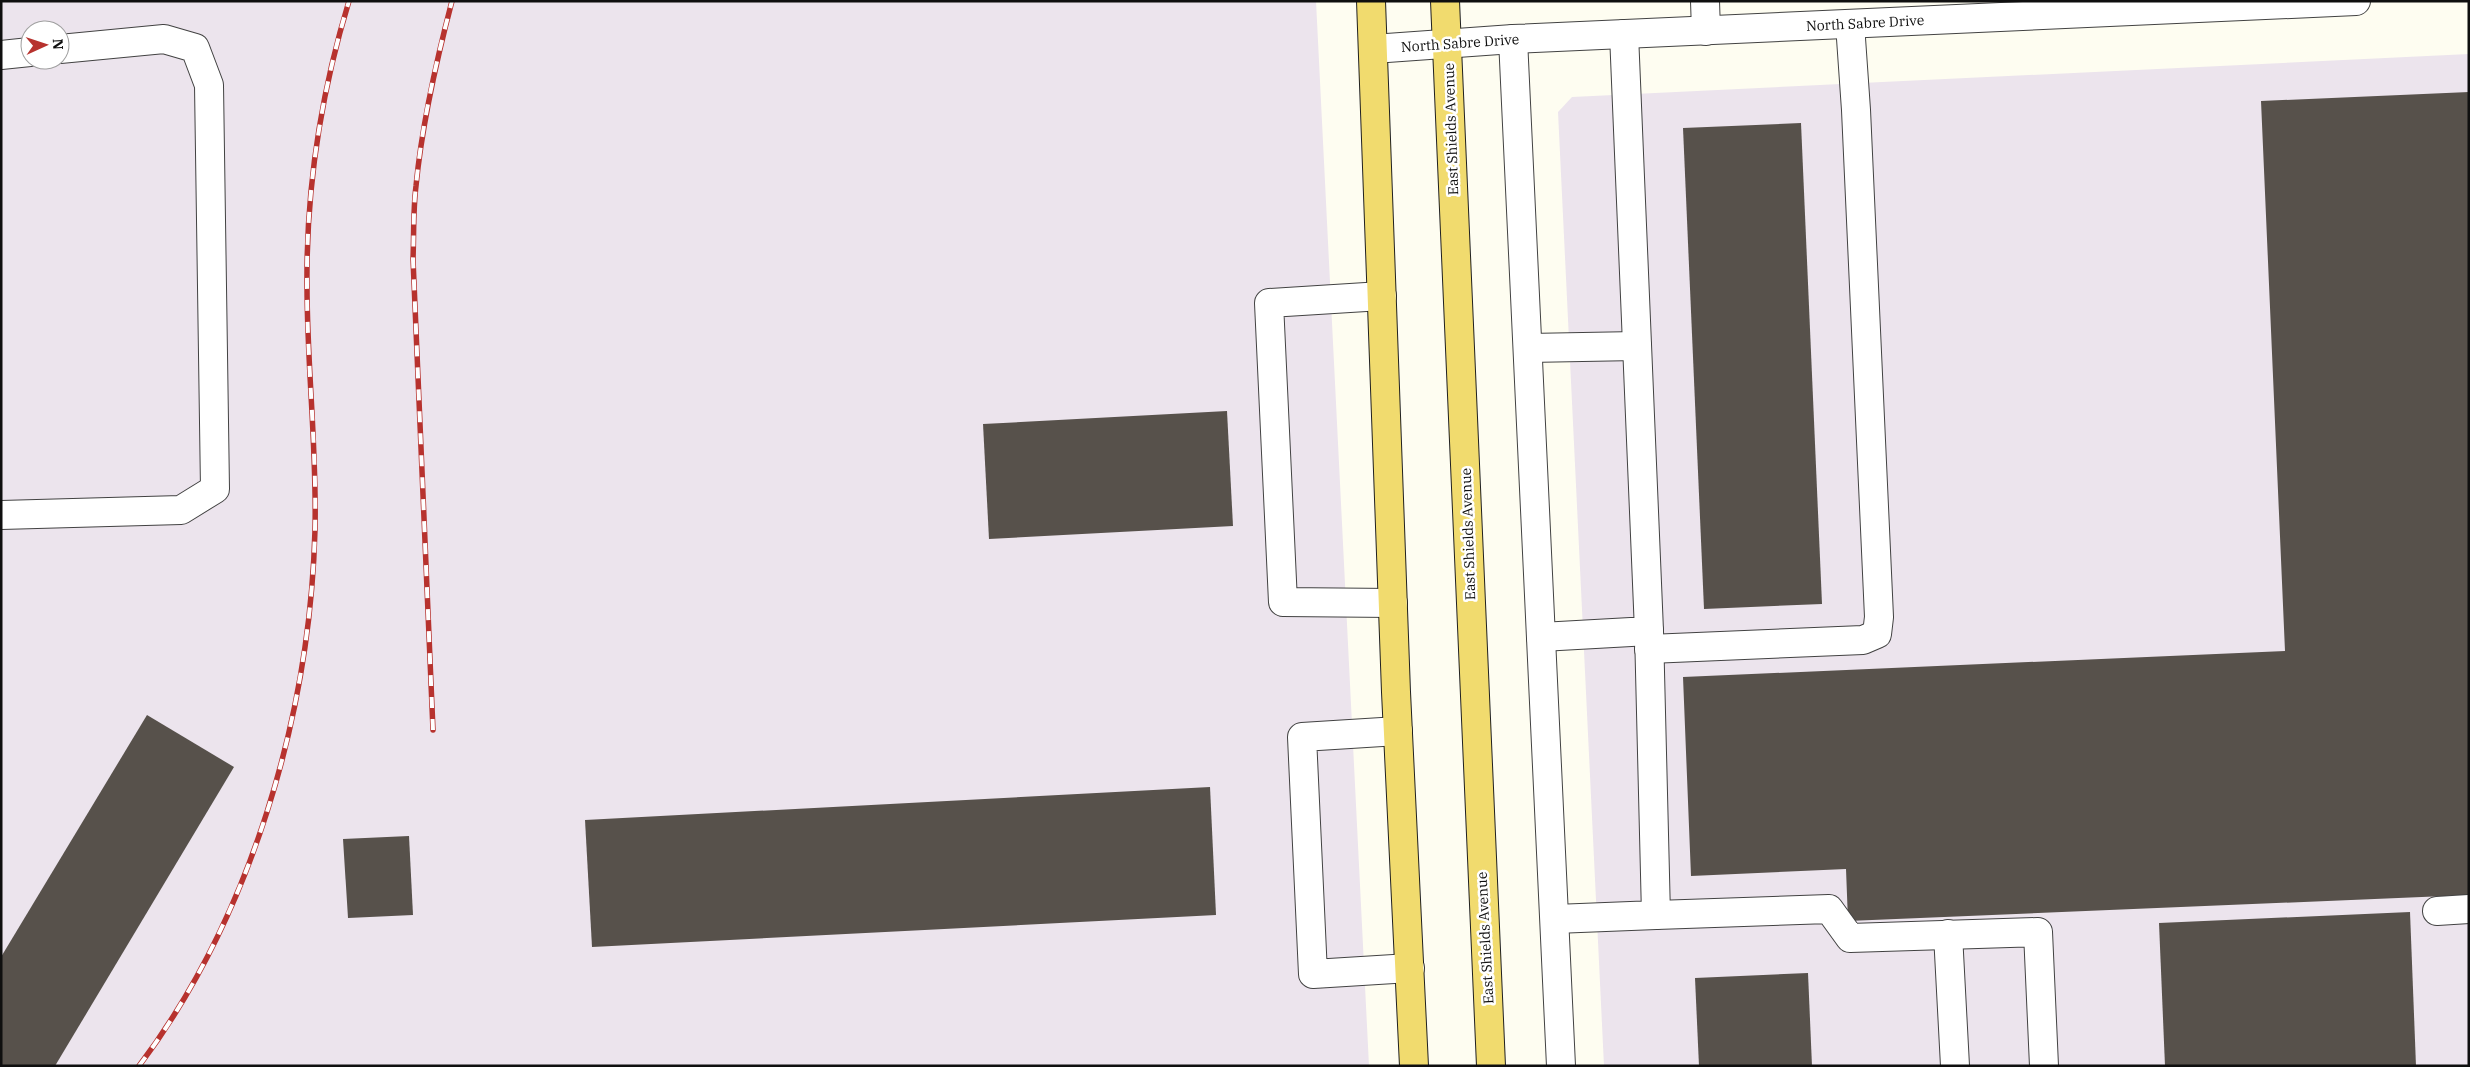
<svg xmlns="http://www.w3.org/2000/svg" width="2470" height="1067" font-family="'IBM Plex Serif',serif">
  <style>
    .industrial { fill: #ece4ed; fill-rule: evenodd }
    .building { fill: #57514b }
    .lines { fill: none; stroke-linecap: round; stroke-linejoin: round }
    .minor-casing { stroke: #424242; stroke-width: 30 }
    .major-casing { stroke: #202020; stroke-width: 30 }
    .minor { stroke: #fff; stroke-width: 28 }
    .major { stroke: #f1db6e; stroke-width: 28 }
    .rail-casing { stroke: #b7322e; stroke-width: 5.5 }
    .rail { stroke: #fff; stroke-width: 4; stroke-dasharray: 11; stroke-linecap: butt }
    .labels { text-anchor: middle; stroke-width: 5; stroke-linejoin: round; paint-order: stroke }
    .street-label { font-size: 14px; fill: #0f0f0f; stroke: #fff }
  </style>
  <rect width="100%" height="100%" fill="#fefdf1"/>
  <g class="industrial">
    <path d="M1,1H1316L1369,1066H1ZM30,30H60V60H30Z"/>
    <polygon points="2469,54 2469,1066 1604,1066 1558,112 1572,97"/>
  </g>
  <g class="building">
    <polygon points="2469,92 2469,895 1848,921 1846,869 1691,876 1683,677 2285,651 2261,101"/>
    <polygon points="1801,123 1822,604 1704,609 1683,128"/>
    <polygon points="1227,411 1233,526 989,539 983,424"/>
    <polygon points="147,715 234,767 55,1066 1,1066 1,957"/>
    <polygon points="1210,787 1216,915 592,947 585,820"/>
    <polygon points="409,836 413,915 348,918 343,839"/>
    <polygon points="2410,912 2416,1066 2165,1066 2159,923"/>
    <polygon points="1808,973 1812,1066 1699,1066 1695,978"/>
  </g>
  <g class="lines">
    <g class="minor-casing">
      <g id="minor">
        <polyline points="1705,1 1706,31"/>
        <polyline points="1513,39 1561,1066"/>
        <polyline points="1373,49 1513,39 2356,1"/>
        <polyline points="1,55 30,52"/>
        <polyline points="1382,296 1269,303 1283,602 1393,603"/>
        <polyline points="1528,348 1637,346"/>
        <polyline points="1,515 181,510 215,489 209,85 195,48 164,39 60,49"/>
        <polyline points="1541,637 1649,631 1624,34"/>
        <polyline points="1649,649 1863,640 1877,634 1879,617 1856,110 1850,24"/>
        <polyline points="1398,731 1302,737 1313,974 1410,968"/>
        <polyline points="2437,911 2469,909"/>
        <polyline points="1656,915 1829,909 1850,938 2038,932 2044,1066"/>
        <polyline points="1555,919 1656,915 1649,631"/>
        <polyline points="1948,934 1955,1066"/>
      </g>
    </g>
    <g class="major-casing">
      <g id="major">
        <polyline points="1371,1 1396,692 1414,1066"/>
        <polyline points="1445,1 1491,1066"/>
      </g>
    </g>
    <use href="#minor" class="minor"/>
    <use href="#major" class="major"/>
    <g class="rail-casing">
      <g id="rail">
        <path d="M433,730L413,259C414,235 413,210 416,186C422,123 436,62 452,1"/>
        <path d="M139,1066C251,917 310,715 315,530C317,449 307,367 307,286C306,189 321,93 349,1"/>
      </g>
    </g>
    <use href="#rail" class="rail"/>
  </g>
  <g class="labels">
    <g class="street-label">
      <text transform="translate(1865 23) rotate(-3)" y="5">North Sabre Drive</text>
      <text transform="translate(1460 43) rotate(-4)" y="5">North Sabre Drive</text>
      <text transform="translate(1451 129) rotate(-92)" y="5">East Shields Avenue</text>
      <text transform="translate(1468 534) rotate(-92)" y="5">East Shields Avenue</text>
      <text transform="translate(1485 938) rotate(-93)" y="5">East Shields Avenue</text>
    </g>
  </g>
  <rect width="2470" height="1067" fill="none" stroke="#0f0f0f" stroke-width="5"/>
  <g transform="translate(45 45) rotate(87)"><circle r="24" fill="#ffffff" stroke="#9f9f9f"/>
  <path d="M0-4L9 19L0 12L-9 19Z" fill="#b7322e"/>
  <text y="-8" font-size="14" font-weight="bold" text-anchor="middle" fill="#0f0f0f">N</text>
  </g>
</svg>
